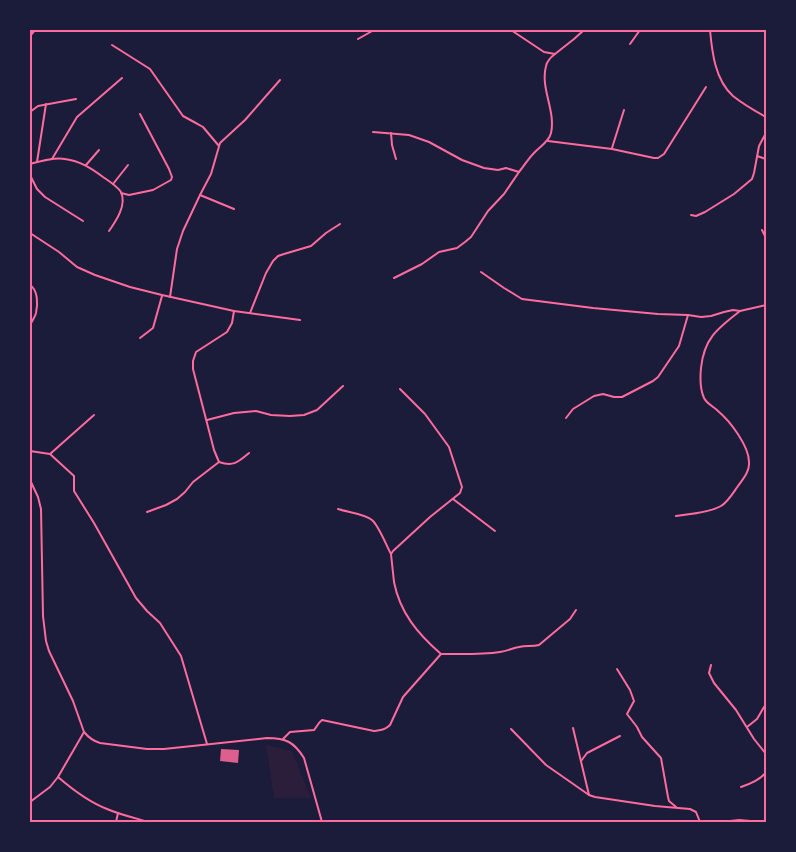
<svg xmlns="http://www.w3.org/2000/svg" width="796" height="852" font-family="Lato,sans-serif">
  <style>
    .green { fill: #2a1e3b }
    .building { fill: #dd5f8e }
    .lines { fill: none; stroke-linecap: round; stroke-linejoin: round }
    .minor { stroke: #ff6b9d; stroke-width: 2 }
    .neatline { fill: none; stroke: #ff6b9d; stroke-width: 2 }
  </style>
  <rect width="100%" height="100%" fill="#1b1b3a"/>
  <polygon class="green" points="266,745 292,751 311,798 274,798"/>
  <polygon class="building" points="221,749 239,750 238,763 220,761"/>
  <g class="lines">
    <g class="minor">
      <polyline points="511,30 544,52 555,54 574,39 584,30"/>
      <path d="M710,30C712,52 715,80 733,96C743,104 755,111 766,117"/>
      <polyline points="30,36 35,30"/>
      <polyline points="358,39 374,30"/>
      <polyline points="630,44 640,30"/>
      <polyline points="112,45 150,69 183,116 194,122 203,127 219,146"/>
      <polyline points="30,112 38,106 76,99"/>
      <path d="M373,132L409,135L429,142L462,160L484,168L498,170L506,168L519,172C524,166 528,159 534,153C540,146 549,142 551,133C556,111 540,88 546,66C547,61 551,57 555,54"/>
      <polyline points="391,133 392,145 396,159"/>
      <polyline points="548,141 612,149 654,158 658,158 664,154 706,87"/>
      <polyline points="612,148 624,110"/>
      <polyline points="757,156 766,159"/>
      <polyline points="52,159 77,117 122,78"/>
      <polyline points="37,162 46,104"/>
      <path d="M30,164C41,161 54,157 65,159C80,161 91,168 103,177C109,181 117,186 121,192C127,205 116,221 109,231"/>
      <polyline points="86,165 99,150"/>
      <polyline points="30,175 37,189 45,197 83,221"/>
      <polyline points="113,184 128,165"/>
      <polyline points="121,193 129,195 153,190 171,180 172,177 169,169 140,114"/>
      <polyline points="200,195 234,209"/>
      <polyline points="691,215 696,216 705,212 734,194 752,179 754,173 759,146 766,133"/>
      <polyline points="762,230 766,238"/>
      <polyline points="30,233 59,252 77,267 95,275 130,287 162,295 234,311 300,320"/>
      <polyline points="481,272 504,288 522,299 593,308 658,314 688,315 701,317 711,316 724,312 733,310 740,311 766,305"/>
      <polyline points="394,278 422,264 439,252 457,248 465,242 471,237 488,211 504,194 519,172"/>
      <path d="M30,285C38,290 38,304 36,313C35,317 32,321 30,325"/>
      <polyline points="170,297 177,249 183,231 200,195 211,174 220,143 245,120 280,80"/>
      <polyline points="250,313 266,273 273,261 278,256 284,254 311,246 326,233 340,224"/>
      <polyline points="140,338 153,328 162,296"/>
      <path d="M400,389L425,414L449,447L462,487L460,493L430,517L393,551L391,554C392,564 393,573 394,582C400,613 418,634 441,654C460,654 480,655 500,652C507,651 513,648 519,647C526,645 532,647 539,645L570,619L576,610"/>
      <polyline points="566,418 573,409 594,396 603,394 614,397 622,397 653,381 658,377 679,346 688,315"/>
      <polyline points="207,420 234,413 256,411 271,415 290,416 304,415 317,410 343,386"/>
      <polyline points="30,451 50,454 74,476 74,491 94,523 136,598 147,611 160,623 181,656 207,744"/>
      <polyline points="50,454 94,415"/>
      <polyline points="219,462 214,450 193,369 193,361 196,352 227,332 232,323 234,311"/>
      <path d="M30,480L38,497L41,509L43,616L46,641L49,651L73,701L84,732C89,738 93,741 100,743L147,749H164L267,738C286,738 294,742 304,758L322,822"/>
      <polyline points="453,499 495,531"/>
      <path d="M338,509C347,512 365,514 372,520C379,526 386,545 391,554"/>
      <path d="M147,512L166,505L177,499L185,492L193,482L219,462C234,467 238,462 249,453"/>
      <path d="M676,516C689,514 709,513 721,506C728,502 733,493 738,486C743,479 750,471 749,462C749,446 730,421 718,411C713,406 707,404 704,398C700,389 700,378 701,368C704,338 718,328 740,311"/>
      <polyline points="711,665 709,673 714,683 736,710 754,739 766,754"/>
      <polyline points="617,669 630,690 634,701 627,714 637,727 642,737 661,758 668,797 669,801 676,807"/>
      <polyline points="747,727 757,719 764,707 766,706"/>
      <polyline points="573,728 589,795"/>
      <polyline points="511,729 546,765 589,795 595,797 655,806 690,809 696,812 700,822"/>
      <path d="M283,739L290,732L314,730C317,727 318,723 322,720L374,731C381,730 385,730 390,725L403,697L441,654"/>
      <polyline points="581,761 587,753 620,736"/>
      <path d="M58,777C73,790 89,802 107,809C121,815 135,818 149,822"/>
      <path d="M741,787C750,784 761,780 766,772"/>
      <polyline points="30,802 50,787 58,777 84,732"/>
      <polyline points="116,822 118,813"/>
      <polyline points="721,822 739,820 762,822"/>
    </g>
  </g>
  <rect width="796" height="852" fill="none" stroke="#1b1b3a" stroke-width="62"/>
  <rect x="31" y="31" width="734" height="790" class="neatline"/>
</svg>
